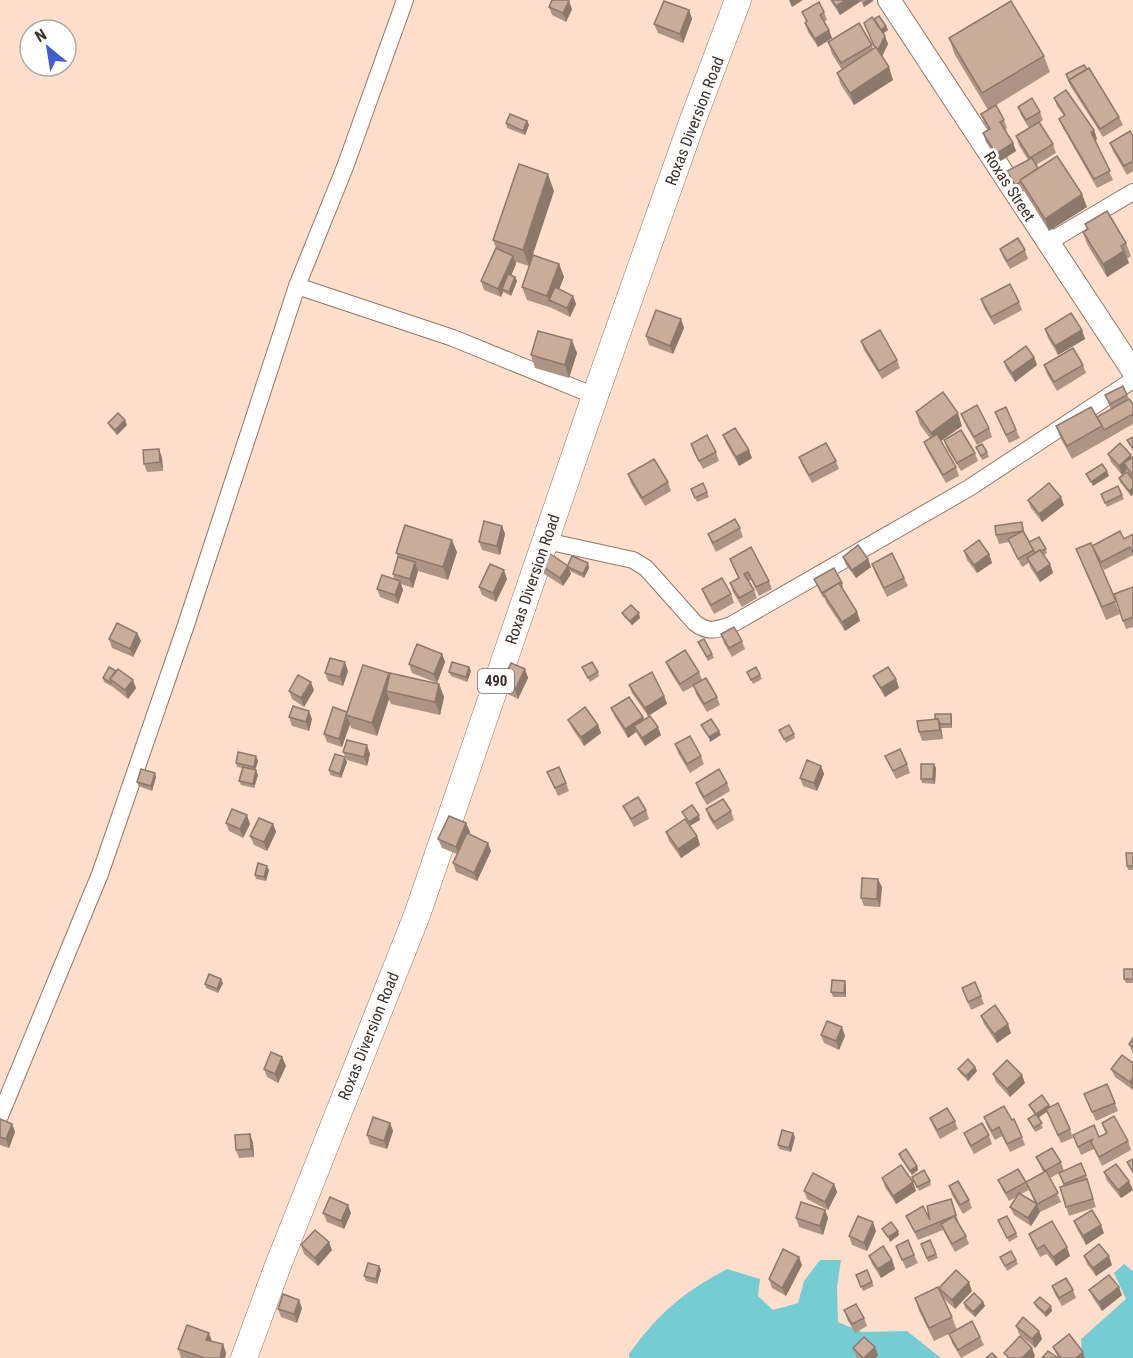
<svg xmlns="http://www.w3.org/2000/svg" width="1133" height="1358" font-family="'Roboto Condensed',sans-serif">
  <style>
    .water { fill: #75cdd3 }
    .lines { fill: none; stroke-linecap: round; stroke-linejoin: round }
    .street-casing { stroke: #927664; stroke-width: 18 }
    .secondary-casing { stroke: #927664; stroke-width: 24 }
    .primary-casing { stroke: #927664; stroke-width: 27 }
    .street { stroke: #fff; stroke-width: 16 }
    .secondary { stroke: #fff; stroke-width: 22 }
    .primary { stroke: #fff; stroke-width: 26 }
    .wall { fill: #ae9484; fill-rule: evenodd }
    .shaded-wall { fill: #8d786c }
    .building { fill: #caac9a; stroke: #8d786c; stroke-width: 1.5 }
    .labels { text-anchor: middle; stroke-width: 6; stroke-linejoin: round; paint-order: stroke }
    .shield { fill: #fff; stroke: #766e68; stroke-width: 1.5 }
    .shield-label { font-size: 15px; font-weight: bold; fill: #3c3028 }
    .street-label { font-size: 16px; fill: #3c3028; stroke: #fff }
  </style>
  <rect width="100%" height="100%" fill="#ffdfcc"/>
  <g class="water">
    <path d="M820,1260H841L837,1287L838,1322L862,1332L907,1331L941,1358H629V1354C659,1313 682,1293 727,1269L760,1279L758,1296L773,1310L798,1303L804,1281Z"/>
    <polygon points="1124,1264 1133,1271 1133,1358 1082,1358 1081,1339 1126,1299 1114,1273"/>
  </g>
  <g class="lines">
    <g class="street-casing">
      <g id="street">
        <polyline points="1047,243 1133,192"/>
        <polyline points="297,286 453,338 595,396"/>
        <path d="M546,541L633,560L646,568L695,623C708,633 716,630 731,625L969,488L1133,380"/>
        <polyline points="0,1116 100,874 186,625 297,286 345,167 405,0"/>
      </g>
    </g>
    <g class="secondary-casing">
      <polyline id="secondary" points="889,0 1133,371"/>
    </g>
    <g class="primary-casing">
      <polyline id="primary" points="244,1358 277,1268 417,915 595,396 691,125 738,0"/>
    </g>
    <use href="#street" class="street"/>
    <use href="#secondary" class="secondary"/>
    <use href="#primary" class="primary"/>
  </g>
  <g class="wall">
    <polygon points="830,0 873,0 873,1 864,7 861,1 840,15"/>
    <polygon points="549,7 572,9 566,22 552,15"/>
    <polygon points="689,10 692,19 683,43 658,33 654,24"/>
    <polygon points="802,12 824,12 827,20 824,22 829,30 832,38 818,47 808,32 805,23 806,22"/>
    <polygon points="874,19 886,26 888,30 883,33 888,44 882,57 893,80 854,105 841,85 837,73 842,70 832,54 828,42 872,45 873,49 875,48 864,23"/>
    <polygon points="949,38 1044,56 1050,72 993,107 1004,120 1007,128 1005,130 1013,143 1016,151 999,162 986,142 983,133 988,130 984,122 981,114 988,110 955,55"/>
    <polygon points="1087,69 1119,117 1123,125 1103,137 1071,87 1066,74"/>
    <polygon points="1054,98 1094,130 1097,139 1095,140 1113,180 1097,188 1063,128 1059,119 1064,116 1057,106"/>
    <polygon points="1018,107 1040,112 1043,120 1039,123 1053,144 1056,153 1036,165 1038,168 1087,207 1049,231 1024,191 1018,194 1007,171 1028,160 1019,145 1016,136 1029,128 1021,115"/>
    <polygon points="527,121 529,125 525,135 507,128 506,123"/>
    <polygon points="1133,136 1133,171 1127,175 1113,151 1110,143"/>
    <polygon points="554,191 529,266 516,262 516,264 511,275 515,277 517,281 511,296 503,292 501,297 484,290 481,281 496,248 493,240"/>
    <polygon points="1085,224 1126,243 1131,256 1127,259 1129,263 1107,277 1087,244 1083,232 1087,229"/>
    <polygon points="1000,249 1025,250 1028,259 1010,269 1003,257"/>
    <polygon points="559,264 564,277 559,289 573,296 576,304 570,317 552,308 527,300 522,287"/>
    <polygon points="981,299 1019,302 1022,310 994,325 984,308"/>
    <polygon points="681,319 684,328 673,354 649,345 646,336"/>
    <polygon points="1045,329 1082,330 1085,339 1058,355 1048,338"/>
    <polygon points="861,341 897,360 900,368 882,379 864,350"/>
    <polygon points="577,353 569,378 535,368 531,355"/>
    <polygon points="1034,357 1037,365 1015,382 1007,370 1004,362"/>
    <polygon points="1044,365 1083,365 1086,373 1057,391 1047,374"/>
    <polygon points="1105,395 1127,395 1129,399 1133,404 1133,424 1072,459 1061,439 1056,426 1099,421 1111,409"/>
    <polygon points="916,412 962,426 941,441 956,467 959,476 946,483 927,450 924,442 930,438 920,425"/>
    <polygon points="995,412 1016,430 1020,438 1009,443"/>
    <polygon points="961,414 989,428 992,437 977,445 964,422"/>
    <polygon points="108,423 127,425 117,435 110,427"/>
    <polygon points="723,435 752,458 739,466 726,443"/>
    <polygon points="944,440 975,453 978,461 961,471 947,449"/>
    <polygon points="691,444 716,452 719,461 703,469 694,453"/>
    <polygon points="976,447 987,452 989,457 982,460"/>
    <polygon points="159,449 162,458 163,471 147,472 144,464"/>
    <polygon points="1108,454 1132,458 1133,457 1133,494 1131,496 1120,482 1119,478 1129,475 1127,470 1122,475 1111,462"/>
    <polygon points="799,457 836,461 839,469 812,483 802,465"/>
    <polygon points="628,474 668,482 671,491 645,506 631,483"/>
    <polygon points="703,483 709,497 697,502 691,489"/>
    <polygon points="1101,494 1122,495 1124,499 1107,507"/>
    <polygon points="1028,500 1064,505 1042,522 1031,508"/>
    <polygon points="1022,522 1025,535 1029,542 1046,549 1047,553 1044,555 1050,564 1053,573 1040,582 1030,567 1029,563 1022,567 1009,542 999,544 996,535"/>
    <polygon points="502,526 505,534 500,555 482,550 479,542"/>
    <polygon points="740,528 743,537 716,552 711,542 708,534"/>
    <polygon points="1133,534 1133,556 1133,555 1104,570 1096,555 1120,614 1106,620 1076,549 1124,539"/>
    <polygon points="964,551 989,554 992,563 977,573 967,560"/>
    <polygon points="457,552 448,580 418,571 413,588 401,584 403,590 398,604 380,597 377,589 394,579 393,574 398,557 396,553"/>
    <polygon points="843,557 868,559 871,567 856,578 846,565"/>
    <polygon points="730,559 769,581 772,589 759,596 751,580 749,581 754,590 757,598 742,607 733,592 730,583 738,578"/>
    <polygon points="538,563 567,565 588,563 589,568 584,578 570,571 571,574 563,586 541,572"/>
    <polygon points="872,564 904,578 908,586 887,597 875,572"/>
    <polygon points="507,579 496,602 482,595 479,587"/>
    <polygon points="814,579 842,583 843,587 842,588 857,612 860,621 845,631 826,602 824,597 823,598"/>
    <polygon points="1133,587 1133,627 1126,629 1123,621"/>
    <polygon points="702,589 731,594 734,603 714,614 705,597"/>
    <polygon points="622,613 640,618 632,625 624,617"/>
    <polygon points="137,633 141,641 133,657 112,648 109,639"/>
    <polygon points="721,634 742,641 745,649 732,657 724,643"/>
    <polygon points="698,642 712,654 714,658 708,661"/>
    <polygon points="442,654 445,662 437,683 412,673 409,664"/>
    <polygon points="666,662 699,672 702,680 717,697 720,705 707,712 696,694 694,686 683,692 669,670"/>
    <polygon points="582,667 598,672 599,676 590,682"/>
    <polygon points="525,669 528,678 518,699 504,692 501,684"/>
    <polygon points="116,671 136,688 128,699 113,687 104,682 103,678"/>
    <polygon points="348,671 343,686 328,681 325,673"/>
    <polygon points="471,671 467,682 451,676 449,672"/>
    <polygon points="747,672 760,675 762,679 753,684"/>
    <polygon points="390,675 439,684 444,697 440,715 391,704 389,699 377,736 351,728 350,724 342,747 327,742 324,734"/>
    <polygon points="873,676 896,679 899,688 885,697 877,684"/>
    <polygon points="629,685 664,696 667,704 648,716 632,693"/>
    <polygon points="314,690 304,707 292,699 289,691"/>
    <polygon points="611,708 643,717 644,720 661,735 645,746 636,732 628,738 615,717"/>
    <polygon points="289,717 312,719 309,731 292,726"/>
    <polygon points="952,718 952,728 941,728 943,739 922,741 919,732"/>
    <polygon points="568,720 598,725 601,733 584,746 572,728"/>
    <polygon points="779,730 794,734 795,738 786,743"/>
    <polygon points="675,744 701,756 704,764 690,773 678,753"/>
    <polygon points="343,752 370,754 367,766 347,760"/>
    <polygon points="256,756 258,761 255,770 258,775 254,788 241,785 239,781 242,768 237,767 236,763"/>
    <polygon points="885,756 907,764 910,773 896,779"/>
    <polygon points="347,762 341,778 330,775 329,770"/>
    <polygon points="821,766 824,774 817,791 803,786 800,778"/>
    <polygon points="936,768 935,784 922,783 921,779"/>
    <polygon points="547,772 566,783 569,791 558,796"/>
    <polygon points="156,777 152,791 138,786 137,782"/>
    <polygon points="696,783 727,783 730,791 707,805 699,792"/>
    <polygon points="623,806 646,810 649,819 634,827 627,814"/>
    <polygon points="706,809 731,811 734,820 717,830 709,818"/>
    <polygon points="226,823 250,824 243,838 229,831"/>
    <polygon points="466,823 470,832 469,834 491,851 477,881 456,872 453,863 457,854 442,848 438,839"/>
    <polygon points="273,824 276,832 267,851 254,845 250,836"/>
    <polygon points="666,832 697,836 700,845 681,858 669,841"/>
    <polygon points="1133,853 1133,870 1128,870 1127,866"/>
    <polygon points="269,870 266,881 256,879 255,875"/>
    <polygon points="882,887 880,907 864,906 861,898"/>
    <polygon points="1133,969 1133,983 1126,983 1124,979"/>
    <polygon points="223,983 218,993 206,988 205,984"/>
    <polygon points="846,985 846,997 833,997 831,992"/>
    <polygon points="962,988 981,996 984,1004 971,1010"/>
    <polygon points="981,1016 1011,1033 997,1043 984,1024"/>
    <polygon points="821,1035 845,1036 839,1050 824,1043"/>
    <polygon points="1133,1038 1133,1054 1129,1044"/>
    <polygon points="282,1057 286,1066 278,1083 267,1077 264,1069"/>
    <polygon points="1133,1063 1133,1090 1115,1077 1111,1069"/>
    <polygon points="975,1067 977,1071 968,1081 960,1073 958,1069"/>
    <polygon points="993,1074 1025,1083 1010,1097 996,1082"/>
    <polygon points="1084,1094 1115,1103 1118,1111 1096,1121"/>
    <polygon points="1029,1105 1049,1105 1050,1107 1070,1129 1073,1138 1061,1143 1047,1111 1038,1118 1043,1128 1035,1132 1028,1119 1035,1115 1031,1109"/>
    <polygon points="984,1117 1022,1137 1025,1145 1010,1152 1002,1136 995,1140 987,1126"/>
    <polygon points="930,1118 955,1121 958,1129 940,1139 933,1126"/>
    <polygon points="0,1119 12,1124 15,1132 9,1148 0,1145"/>
    <polygon points="390,1123 393,1131 387,1149 370,1144 367,1135"/>
    <polygon points="1102,1123 1128,1141 1131,1150 1102,1166 1094,1149 1081,1155 1073,1135 1099,1137 1106,1134"/>
    <polygon points="964,1133 989,1135 992,1144 974,1154 967,1141"/>
    <polygon points="250,1134 253,1143 254,1157 239,1158 236,1150"/>
    <polygon points="795,1137 791,1152 779,1149 778,1145"/>
    <polygon points="899,1154 917,1166 918,1170 912,1175 901,1159"/>
    <path d="M1036,1157L1061,1162L1064,1171L1086,1175L1096,1207L1069,1216L1066,1207L1064,1186L1059,1173L1050,1178L1061,1202L1040,1212L1031,1226L1014,1215L1010,1207L1016,1197L1009,1201L1002,1189L998,1180L1026,1182L1043,1172ZM1026,1182L1029,1190L1035,1203L1021,1194L1029,1190Z"/>
    <polygon points="1104,1172 1133,1190 1121,1198 1107,1181"/>
    <polygon points="912,1177 930,1181 931,1185 919,1191"/>
    <polygon points="882,1178 916,1191 896,1204 885,1187"/>
    <polygon points="834,1184 837,1192 828,1210 807,1199 804,1191"/>
    <polygon points="949,1186 969,1200 972,1208 963,1214 952,1195"/>
    <polygon points="954,1207 959,1224 966,1236 969,1244 955,1252 943,1230 918,1240 906,1216 930,1220"/>
    <polygon points="825,1210 828,1218 823,1235 799,1227 796,1218"/>
    <polygon points="323,1213 351,1213 344,1229 327,1222"/>
    <polygon points="998,1220 1016,1233 1018,1237 1009,1242"/>
    <polygon points="1074,1221 1104,1233 1086,1245 1077,1229"/>
    <polygon points="876,1231 867,1251 852,1245 849,1236"/>
    <polygon points="1029,1234 1070,1256 1056,1266 1047,1254 1040,1257 1032,1242"/>
    <polygon points="930,1240 938,1258 928,1262 921,1244"/>
    <polygon points="301,1245 332,1250 318,1266 304,1254"/>
    <polygon points="896,1246 914,1255 918,1263 906,1269"/>
    <polygon points="869,1256 892,1260 895,1269 881,1278 872,1264"/>
    <polygon points="1084,1256 1112,1265 1096,1276 1087,1264"/>
    <polygon points="1000,1257 1016,1260 1018,1264 1007,1271"/>
    <polygon points="802,1265 786,1296 772,1288 769,1279"/>
    <polygon points="379,1266 381,1270 377,1284 366,1281 364,1276"/>
    <polygon points="856,1275 872,1282 874,1286 863,1291"/>
    <polygon points="1052,1286 1073,1290 1076,1298 1062,1306 1055,1294"/>
    <polygon points="939,1288 972,1291 955,1309 942,1297 952,1317 957,1330 934,1341 919,1311 915,1298 941,1294"/>
    <polygon points="1089,1290 1122,1295 1102,1311 1093,1298"/>
    <polygon points="983,1302 985,1306 975,1317 965,1308 964,1303"/>
    <polygon points="1034,1303 1052,1311 1046,1317 1036,1307"/>
    <polygon points="302,1308 297,1323 281,1317 278,1309"/>
    <polygon points="844,1310 864,1318 867,1326 855,1333 847,1319"/>
    <polygon points="1016,1326 1039,1331 1042,1339 1035,1348 1019,1334"/>
    <polygon points="949,1334 980,1337 984,1345 961,1358 952,1343"/>
    <polygon points="212,1341 223,1344 226,1353 225,1358 181,1358 178,1349"/>
    <polygon points="1053,1347 1085,1358 1058,1358"/>
    <polygon points="853,1348 878,1355 876,1358 857,1358"/>
  </g>
  <g class="shaded-wall">
    <polygon points="789,0 803,0 792,7"/>
    <polygon points="846,0 861,0 861,1 840,15 836,6"/>
    <polygon points="867,0 873,0 873,1 864,7 863,3"/>
    <polygon points="569,1 572,9 566,22 563,13"/>
    <polygon points="689,10 692,19 683,43 680,34"/>
    <polygon points="886,26 888,30 881,35 880,30"/>
    <polygon points="829,30 832,38 818,47 815,39"/>
    <polygon points="885,36 888,44 880,60 877,52"/>
    <polygon points="889,67 893,80 854,105 850,93"/>
    <polygon points="527,121 529,125 525,135 523,131"/>
    <polygon points="1094,130 1097,139 1094,141 1091,132"/>
    <polygon points="1013,143 1016,151 999,162 996,154"/>
    <polygon points="548,174 554,191 529,266 523,250"/>
    <polygon points="1082,194 1087,207 1049,231 1045,219"/>
    <polygon points="1124,251 1129,263 1107,277 1103,264"/>
    <polygon points="513,256 516,264 505,290 502,289 503,292 501,297 498,289"/>
    <polygon points="559,264 564,277 554,302 549,300 547,296"/>
    <polygon points="515,277 517,281 511,296 509,292"/>
    <polygon points="573,296 576,304 570,317 567,308"/>
    <polygon points="681,319 684,328 673,354 670,346"/>
    <polygon points="1082,330 1085,339 1058,355 1055,346"/>
    <polygon points="572,340 577,353 569,378 565,365"/>
    <polygon points="1034,357 1037,365 1015,382 1012,373"/>
    <polygon points="958,413 962,426 935,445 931,433"/>
    <polygon points="125,420 127,425 117,435 115,430"/>
    <polygon points="159,449 162,458 163,471 160,462"/>
    <polygon points="749,450 752,458 739,466 736,457"/>
    <polygon points="1131,455 1133,462 1124,463 1127,470 1122,475 1119,466"/>
    <polygon points="1107,471 1109,476 1093,486 1091,482"/>
    <polygon points="1133,488 1133,494 1131,496 1129,491"/>
    <polygon points="1061,497 1064,505 1042,522 1039,514"/>
    <polygon points="502,526 505,534 500,555 497,546"/>
    <polygon points="452,540 457,552 448,580 443,567"/>
    <polygon points="989,554 992,563 977,573 974,565"/>
    <polygon points="868,559 871,567 856,578 852,570"/>
    <polygon points="415,562 418,571 413,588 410,579"/>
    <polygon points="588,563 589,568 584,578 583,574"/>
    <polygon points="1050,564 1053,573 1040,582 1037,573"/>
    <polygon points="568,566 571,574 563,586 560,578"/>
    <polygon points="504,570 507,579 496,602 493,593"/>
    <polygon points="400,581 403,590 398,604 395,595"/>
    <polygon points="857,612 860,621 845,631 842,622"/>
    <polygon points="639,613 640,618 632,625 630,621"/>
    <polygon points="137,633 141,641 133,657 130,649"/>
    <polygon points="442,654 445,662 437,683 434,674"/>
    <polygon points="345,662 348,671 343,686 340,677"/>
    <polygon points="469,667 471,671 467,682 466,677"/>
    <polygon points="525,669 528,678 518,699 515,690"/>
    <polygon points="389,673 393,686 386,691 389,699 377,736 372,723"/>
    <polygon points="896,679 899,688 885,697 881,688"/>
    <polygon points="133,680 136,688 128,699 125,690"/>
    <polygon points="311,682 314,690 304,707 301,698"/>
    <polygon points="439,684 444,697 440,715 435,702"/>
    <polygon points="664,696 667,704 648,716 645,708"/>
    <polygon points="309,711 312,719 309,731 306,722"/>
    <polygon points="951,714 952,718 952,728 951,724"/>
    <polygon points="347,716 350,724 342,747 339,739"/>
    <polygon points="643,717 646,726 634,726 636,732 628,738 625,729"/>
    <polygon points="938,719 941,727 943,739 940,730"/>
    <polygon points="598,725 601,733 584,746 581,737"/>
    <polygon points="658,727 661,735 645,746 642,738"/>
    <polygon points="719,731 721,735 710,742 709,737"/>
    <polygon points="367,745 370,754 367,766 364,757"/>
    <polygon points="256,756 258,761 255,771 254,767"/>
    <polygon points="345,757 347,762 341,778 340,774"/>
    <polygon points="934,764 936,768 935,784 933,779"/>
    <polygon points="821,766 824,774 817,791 814,783"/>
    <polygon points="256,770 258,775 254,788 253,784"/>
    <polygon points="155,773 156,777 152,791 151,786"/>
    <polygon points="247,815 250,824 243,838 240,829"/>
    <polygon points="699,815 700,820 690,826 689,822"/>
    <polygon points="466,823 470,832 459,855 456,847"/>
    <polygon points="273,824 276,832 267,851 264,842"/>
    <polygon points="697,836 700,845 681,858 678,849"/>
    <polygon points="488,843 491,851 477,881 474,873"/>
    <polygon points="267,866 269,870 266,881 264,877"/>
    <polygon points="878,879 882,887 880,907 877,899"/>
    <polygon points="221,979 223,983 218,993 217,989"/>
    <polygon points="845,981 846,985 846,997 844,993"/>
    <polygon points="1008,1024 1011,1033 997,1043 994,1034"/>
    <polygon points="842,1027 845,1036 839,1050 836,1041"/>
    <polygon points="282,1057 286,1066 278,1083 275,1074"/>
    <polygon points="975,1067 977,1071 968,1081 966,1076"/>
    <polygon points="1022,1075 1025,1083 1010,1097 1007,1089"/>
    <polygon points="1133,1078 1133,1090 1130,1082"/>
    <polygon points="1049,1105 1051,1109 1038,1118 1036,1114"/>
    <polygon points="390,1123 393,1131 387,1149 384,1141"/>
    <polygon points="12,1124 15,1132 9,1148 6,1139"/>
    <polygon points="793,1133 795,1137 791,1152 789,1148"/>
    <polygon points="250,1134 253,1143 254,1157 251,1149"/>
    <polygon points="917,1166 918,1170 912,1175 910,1171"/>
    <polygon points="1129,1181 1133,1190 1121,1198 1118,1190"/>
    <polygon points="913,1182 916,1191 896,1204 893,1196"/>
    <polygon points="834,1184 837,1192 828,1210 825,1202"/>
    <polygon points="1037,1204 1040,1212 1031,1226 1028,1218"/>
    <polygon points="348,1205 351,1213 344,1229 341,1221"/>
    <polygon points="825,1210 828,1218 823,1235 820,1226"/>
    <polygon points="873,1222 876,1231 867,1251 864,1243"/>
    <polygon points="1101,1225 1104,1233 1086,1245 1083,1236"/>
    <polygon points="898,1231 899,1235 890,1242 888,1237"/>
    <polygon points="329,1242 332,1250 318,1266 315,1258"/>
    <polygon points="1067,1247 1070,1256 1056,1266 1053,1257"/>
    <polygon points="1109,1256 1112,1265 1096,1276 1093,1268"/>
    <polygon points="799,1257 802,1265 786,1296 782,1288"/>
    <polygon points="892,1260 895,1269 881,1278 878,1269"/>
    <polygon points="379,1266 381,1270 377,1284 376,1279"/>
    <polygon points="969,1282 972,1291 955,1309 952,1300"/>
    <polygon points="1119,1287 1122,1295 1102,1311 1099,1302"/>
    <polygon points="299,1300 302,1308 297,1323 294,1314"/>
    <polygon points="983,1302 985,1306 975,1317 973,1312"/>
    <polygon points="1051,1306 1052,1311 1046,1317 1045,1313"/>
    <polygon points="1039,1331 1042,1339 1035,1348 1032,1339"/>
    <polygon points="209,1333 212,1341 206,1340"/>
    <polygon points="223,1344 226,1353 225,1358 220,1358"/>
    <polygon points="875,1347 878,1355 876,1358 864,1358"/>
    <polygon points="1032,1348 1035,1356 1034,1358 1022,1358"/>
    <polygon points="1083,1352 1085,1358 1076,1358"/>
  </g>
  <g class="building">
    <polygon points="552,0 567,0 569,1 563,13 549,7"/>
    <polygon points="832,0 846,0 836,6"/>
    <polygon points="664,1 689,10 680,34 654,24"/>
    <polygon points="1011,1 1044,56 982,93 949,38"/>
    <polygon points="819,2 824,12 820,15 829,30 815,39 805,23 807,21 802,12"/>
    <polygon points="879,16 886,26 881,30 874,19"/>
    <polygon points="872,17 885,36 878,50 875,48 864,23"/>
    <polygon points="859,23 872,45 841,63 828,42"/>
    <polygon points="876,47 889,67 850,93 837,73"/>
    <polygon points="1084,65 1087,69 1069,80 1071,82 1070,83 1066,74"/>
    <polygon points="1089,68 1119,117 1100,129 1069,80"/>
    <polygon points="1066,90 1094,130 1091,132 1110,171 1094,179 1059,119 1065,115 1054,98"/>
    <polygon points="1032,98 1040,112 1026,120 1018,107"/>
    <polygon points="996,105 1004,120 1000,122 1013,143 996,154 983,133 990,129 981,114"/>
    <polygon points="510,114 527,121 523,131 506,123"/>
    <polygon points="1039,122 1053,144 1030,158 1016,136"/>
    <polygon points="1130,131 1133,136 1133,161 1124,166 1110,143"/>
    <polygon points="1057,156 1082,194 1045,219 1020,180"/>
    <polygon points="1032,158 1038,168 1020,180 1021,182 1015,185 1007,171"/>
    <polygon points="519,164 548,174 523,250 493,240"/>
    <polygon points="1107,211 1126,243 1121,246 1124,251 1103,264 1083,232 1088,229 1085,224"/>
    <polygon points="1018,238 1025,250 1007,261 1000,249"/>
    <polygon points="496,248 513,256 498,289 481,281"/>
    <polygon points="533,255 559,264 547,296 522,287"/>
    <polygon points="508,274 515,277 509,292 502,289"/>
    <polygon points="1010,284 1019,302 991,317 981,299"/>
    <polygon points="555,287 573,296 567,308 549,300"/>
    <polygon points="656,310 681,319 670,346 646,336"/>
    <polygon points="1071,313 1082,330 1055,346 1045,329"/>
    <polygon points="880,330 897,360 879,371 861,341"/>
    <polygon points="538,331 572,340 565,365 531,355"/>
    <polygon points="1026,346 1034,357 1012,373 1004,362"/>
    <polygon points="1073,348 1083,365 1054,382 1044,365"/>
    <polygon points="1123,386 1127,395 1110,404 1105,395"/>
    <polygon points="943,392 958,413 931,433 916,412"/>
    <polygon points="1129,399 1133,404 1133,414 1104,430 1097,417"/>
    <polygon points="977,405 989,428 974,437 961,414"/>
    <polygon points="1006,407 1016,430 1006,435 995,412"/>
    <polygon points="1091,407 1102,426 1067,446 1056,426"/>
    <polygon points="118,413 125,420 115,430 108,423"/>
    <polygon points="735,428 749,450 736,457 723,435"/>
    <polygon points="961,430 975,453 957,463 944,440"/>
    <polygon points="937,434 956,467 943,475 924,442"/>
    <polygon points="707,435 716,452 699,461 691,444"/>
    <polygon points="1133,437 1133,449 1127,440"/>
    <polygon points="826,443 836,461 809,475 799,457"/>
    <polygon points="1120,443 1131,455 1119,466 1108,454"/>
    <polygon points="982,444 987,452 981,456 976,447"/>
    <polygon points="159,449 160,462 144,464 143,450"/>
    <polygon points="1133,457 1133,476 1124,463"/>
    <polygon points="654,459 668,482 642,498 628,474"/>
    <polygon points="1102,464 1107,471 1091,482 1086,474"/>
    <polygon points="1127,472 1133,480 1133,488 1129,491 1119,478"/>
    <polygon points="703,483 707,492 695,498 691,489"/>
    <polygon points="1049,483 1061,497 1039,514 1028,500"/>
    <polygon points="1118,486 1122,495 1105,503 1101,494"/>
    <polygon points="735,519 740,528 713,543 708,534"/>
    <polygon points="484,521 502,526 497,546 479,542"/>
    <polygon points="1022,522 1023,531 1034,550 1018,559 1008,539 1023,531 996,535 995,526"/>
    <polygon points="405,525 452,540 443,567 396,553"/>
    <polygon points="1120,531 1124,539 1133,534 1133,553 1130,547 1101,562 1092,546"/>
    <polygon points="1039,537 1046,549 1041,551 1040,550 1035,553 1029,542"/>
    <polygon points="979,540 989,554 974,565 964,551"/>
    <polygon points="1091,543 1116,601 1102,607 1076,549"/>
    <polygon points="858,545 868,559 852,570 843,557"/>
    <polygon points="751,547 769,581 756,587 748,572 744,574 754,590 739,598 730,583 739,578 730,559"/>
    <polygon points="1040,550 1050,564 1037,573 1027,558"/>
    <polygon points="546,551 568,566 560,578 538,563"/>
    <polygon points="892,553 904,578 884,588 872,564"/>
    <polygon points="572,556 588,563 583,574 568,567 568,566 567,567"/>
    <polygon points="398,557 415,562 410,579 393,574"/>
    <polygon points="490,564 504,570 493,593 479,587"/>
    <polygon points="834,568 842,583 839,583 822,593 814,579"/>
    <polygon points="382,575 400,581 395,595 377,589"/>
    <polygon points="722,578 731,594 711,605 702,589"/>
    <polygon points="839,583 857,612 842,622 823,593"/>
    <polygon points="1133,587 1133,617 1123,621 1114,594"/>
    <polygon points="631,605 639,613 630,621 622,613"/>
    <polygon points="117,623 137,633 130,649 109,639"/>
    <polygon points="734,627 742,641 729,648 721,634"/>
    <polygon points="704,639 712,654 707,657 698,642"/>
    <polygon points="417,644 442,654 434,674 409,664"/>
    <polygon points="685,650 699,672 680,684 666,662"/>
    <polygon points="330,658 345,662 340,677 325,673"/>
    <polygon points="452,662 469,667 466,677 449,672"/>
    <polygon points="592,662 598,672 588,678 582,667"/>
    <polygon points="511,663 525,669 515,690 501,684"/>
    <polygon points="363,665 389,673 372,723 346,715"/>
    <polygon points="109,667 116,671 110,679 111,683 103,678"/>
    <polygon points="756,667 760,675 751,680 747,672"/>
    <polygon points="888,667 896,679 881,688 873,676"/>
    <polygon points="118,669 133,680 125,690 110,679"/>
    <polygon points="652,672 664,696 645,708 629,685"/>
    <polygon points="390,673 439,684 435,702 386,691"/>
    <polygon points="298,675 311,682 301,698 289,691"/>
    <polygon points="706,678 717,697 704,704 693,685"/>
    <polygon points="629,697 643,717 625,729 611,708"/>
    <polygon points="293,706 309,711 306,722 289,717"/>
    <polygon points="333,707 347,712 339,739 324,734"/>
    <polygon points="585,707 598,725 581,737 568,720"/>
    <polygon points="935,714 951,714 951,724 940,724 938,719 935,719"/>
    <polygon points="650,716 658,727 642,738 634,726"/>
    <polygon points="711,719 719,731 709,737 701,725"/>
    <polygon points="938,719 940,730 919,732 917,721"/>
    <polygon points="789,725 794,734 784,739 779,730"/>
    <polygon points="690,736 701,756 687,764 675,744"/>
    <polygon points="347,740 367,745 364,757 343,752"/>
    <polygon points="900,749 907,764 893,771 885,756"/>
    <polygon points="238,752 256,756 254,767 236,763"/>
    <polygon points="335,754 345,757 340,774 329,770"/>
    <polygon points="807,760 821,766 814,783 800,778"/>
    <polygon points="921,764 934,764 933,779 921,779"/>
    <polygon points="243,767 256,770 253,784 239,781"/>
    <polygon points="559,767 566,783 555,788 547,772"/>
    <polygon points="141,769 155,773 151,786 137,782"/>
    <polygon points="719,769 727,783 704,797 696,783"/>
    <polygon points="638,797 646,810 631,819 623,806"/>
    <polygon points="723,799 731,811 714,822 706,809"/>
    <polygon points="692,805 699,815 689,822 682,812"/>
    <polygon points="232,809 247,815 240,829 226,823"/>
    <polygon points="449,816 466,823 456,847 438,839"/>
    <polygon points="259,818 273,824 264,842 250,836"/>
    <polygon points="685,819 697,836 678,849 666,832"/>
    <polygon points="467,833 488,843 474,873 453,863"/>
    <polygon points="1126,853 1133,853 1133,866 1127,866"/>
    <polygon points="258,863 267,866 264,877 255,875"/>
    <polygon points="862,878 878,879 877,899 861,898"/>
    <rect x="1124" y="969" width="9" height="10"/>
    <polygon points="209,974 221,979 217,989 205,984"/>
    <polygon points="832,980 845,981 844,993 831,992"/>
    <polygon points="975,982 981,996 968,1002 962,988"/>
    <polygon points="995,1005 1008,1024 994,1034 981,1016"/>
    <polygon points="827,1021 842,1027 836,1041 821,1035"/>
    <polygon points="1133,1038 1133,1047 1129,1044"/>
    <polygon points="271,1052 282,1057 275,1074 264,1069"/>
    <polygon points="1122,1055 1133,1063 1133,1078 1130,1082 1111,1069"/>
    <polygon points="968,1059 975,1067 966,1076 958,1069"/>
    <polygon points="1007,1060 1022,1075 1007,1089 993,1074"/>
    <polygon points="1107,1084 1115,1103 1092,1112 1084,1094"/>
    <polygon points="1042,1095 1049,1105 1036,1114 1029,1105"/>
    <polygon points="1058,1103 1070,1129 1058,1135 1046,1109"/>
    <polygon points="1004,1106 1012,1120 1014,1119 1022,1137 1007,1144 999,1127 992,1131 984,1117"/>
    <polygon points="947,1108 955,1121 937,1130 930,1118"/>
    <polygon points="1036,1114 1042,1123 1034,1128 1028,1119"/>
    <polygon points="1114,1116 1128,1141 1099,1157 1091,1142 1093,1139 1078,1147 1073,1135 1094,1125 1099,1137 1107,1133 1102,1123"/>
    <polygon points="373,1117 390,1123 384,1141 367,1135"/>
    <polygon points="0,1119 12,1124 6,1139 0,1137"/>
    <polygon points="982,1123 989,1135 971,1146 964,1133"/>
    <polygon points="782,1130 793,1133 789,1148 778,1145"/>
    <polygon points="250,1134 251,1149 236,1150 235,1135"/>
    <polygon points="1052,1148 1061,1162 1045,1171 1036,1157"/>
    <polygon points="906,1149 917,1166 910,1171 899,1154"/>
    <polygon points="1133,1159 1133,1172 1127,1162"/>
    <polygon points="1081,1163 1086,1175 1064,1184 1059,1173"/>
    <polygon points="1116,1164 1129,1181 1118,1190 1104,1172"/>
    <polygon points="901,1165 913,1182 893,1196 882,1178"/>
    <polygon points="1018,1169 1026,1182 1006,1193 998,1180"/>
    <polygon points="924,1170 930,1181 917,1187 912,1177"/>
    <polygon points="1046,1171 1058,1193 1037,1204 1028,1218 1010,1207 1019,1193 1037,1204 1026,1182"/>
    <polygon points="813,1173 834,1184 825,1202 804,1191"/>
    <polygon points="1087,1179 1093,1199 1066,1207 1060,1187"/>
    <polygon points="958,1181 969,1200 960,1205 949,1186"/>
    <polygon points="330,1197 348,1205 341,1221 323,1213"/>
    <polygon points="951,1199 956,1215 915,1232 906,1216 923,1206 930,1220 927,1206"/>
    <polygon points="801,1202 825,1210 820,1226 796,1218"/>
    <polygon points="1092,1210 1101,1225 1083,1236 1074,1221"/>
    <polygon points="858,1216 873,1222 864,1243 849,1236"/>
    <polygon points="954,1216 966,1236 952,1244 941,1224"/>
    <polygon points="1007,1216 1016,1233 1007,1238 998,1220"/>
    <polygon points="1052,1221 1067,1247 1053,1257 1044,1245 1037,1249 1029,1234"/>
    <polygon points="891,1222 898,1231 888,1237 882,1229"/>
    <polygon points="315,1230 329,1242 315,1258 301,1245"/>
    <polygon points="908,1240 914,1255 902,1260 896,1246"/>
    <polygon points="930,1240 936,1254 927,1258 921,1244"/>
    <polygon points="1099,1244 1109,1256 1093,1268 1084,1256"/>
    <polygon points="883,1246 892,1260 878,1269 869,1256"/>
    <polygon points="783,1249 799,1257 782,1288 769,1279"/>
    <polygon points="1011,1251 1016,1260 1005,1266 1000,1257"/>
    <polygon points="368,1263 379,1266 376,1279 364,1276"/>
    <polygon points="867,1270 872,1282 861,1287 856,1275"/>
    <polygon points="956,1270 969,1282 952,1300 939,1288"/>
    <polygon points="1109,1275 1119,1287 1099,1302 1089,1290"/>
    <polygon points="1066,1278 1073,1290 1059,1298 1052,1286"/>
    <polygon points="938,1287 952,1317 929,1328 915,1298"/>
    <polygon points="974,1293 983,1302 973,1312 964,1303"/>
    <polygon points="283,1294 299,1300 294,1314 278,1309"/>
    <polygon points="1040,1297 1051,1306 1045,1313 1034,1303"/>
    <polygon points="856,1304 864,1318 852,1324 844,1310"/>
    <polygon points="1023,1317 1039,1331 1032,1339 1016,1326"/>
    <polygon points="972,1321 980,1337 958,1350 949,1334"/>
    <polygon points="187,1325 209,1333 206,1340 223,1344 220,1358 205,1358 178,1349"/>
    <polygon points="1069,1334 1083,1352 1076,1358 1061,1358 1053,1347"/>
    <polygon points="1020,1336 1032,1348 1022,1358 1009,1358 1004,1353"/>
    <polygon points="864,1337 875,1347 864,1358 863,1358 853,1348"/>
    <polygon points="1048,1351 1058,1358 1042,1358"/>
    <polygon points="992,1353 997,1358 986,1358"/>
  </g>
  <g class="labels">
    <rect class="shield" x="478" y="669" width="36" height="24" rx="4.5"/>
    <g class="shield-label">
      <text x="496" y="686">490</text>
    </g>
    <g class="street-label">
      <text transform="translate(694 121) rotate(-69)" y="6">Roxas Diversion Road</text>
      <text transform="translate(1010 186) rotate(57)" y="6">Roxas Street</text>
      <text transform="translate(532 579) rotate(-71)" y="6">Roxas Diversion Road</text>
      <text transform="translate(368 1036) rotate(-68)" y="6">Roxas Diversion Road</text>
    </g>
  </g>
  <g transform="translate(48 48) rotate(330)"><circle r="28" fill="#ffffff" stroke="#b1aca9" stroke-width="1.5"/>
  <path d="M0-4.5L10 22L0 15L-10 22Z" fill="#425dd0"/>
  <text y="-9" font-size="16" font-weight="bold" text-anchor="middle" fill="#3c3028">N</text>
  </g>
</svg>
